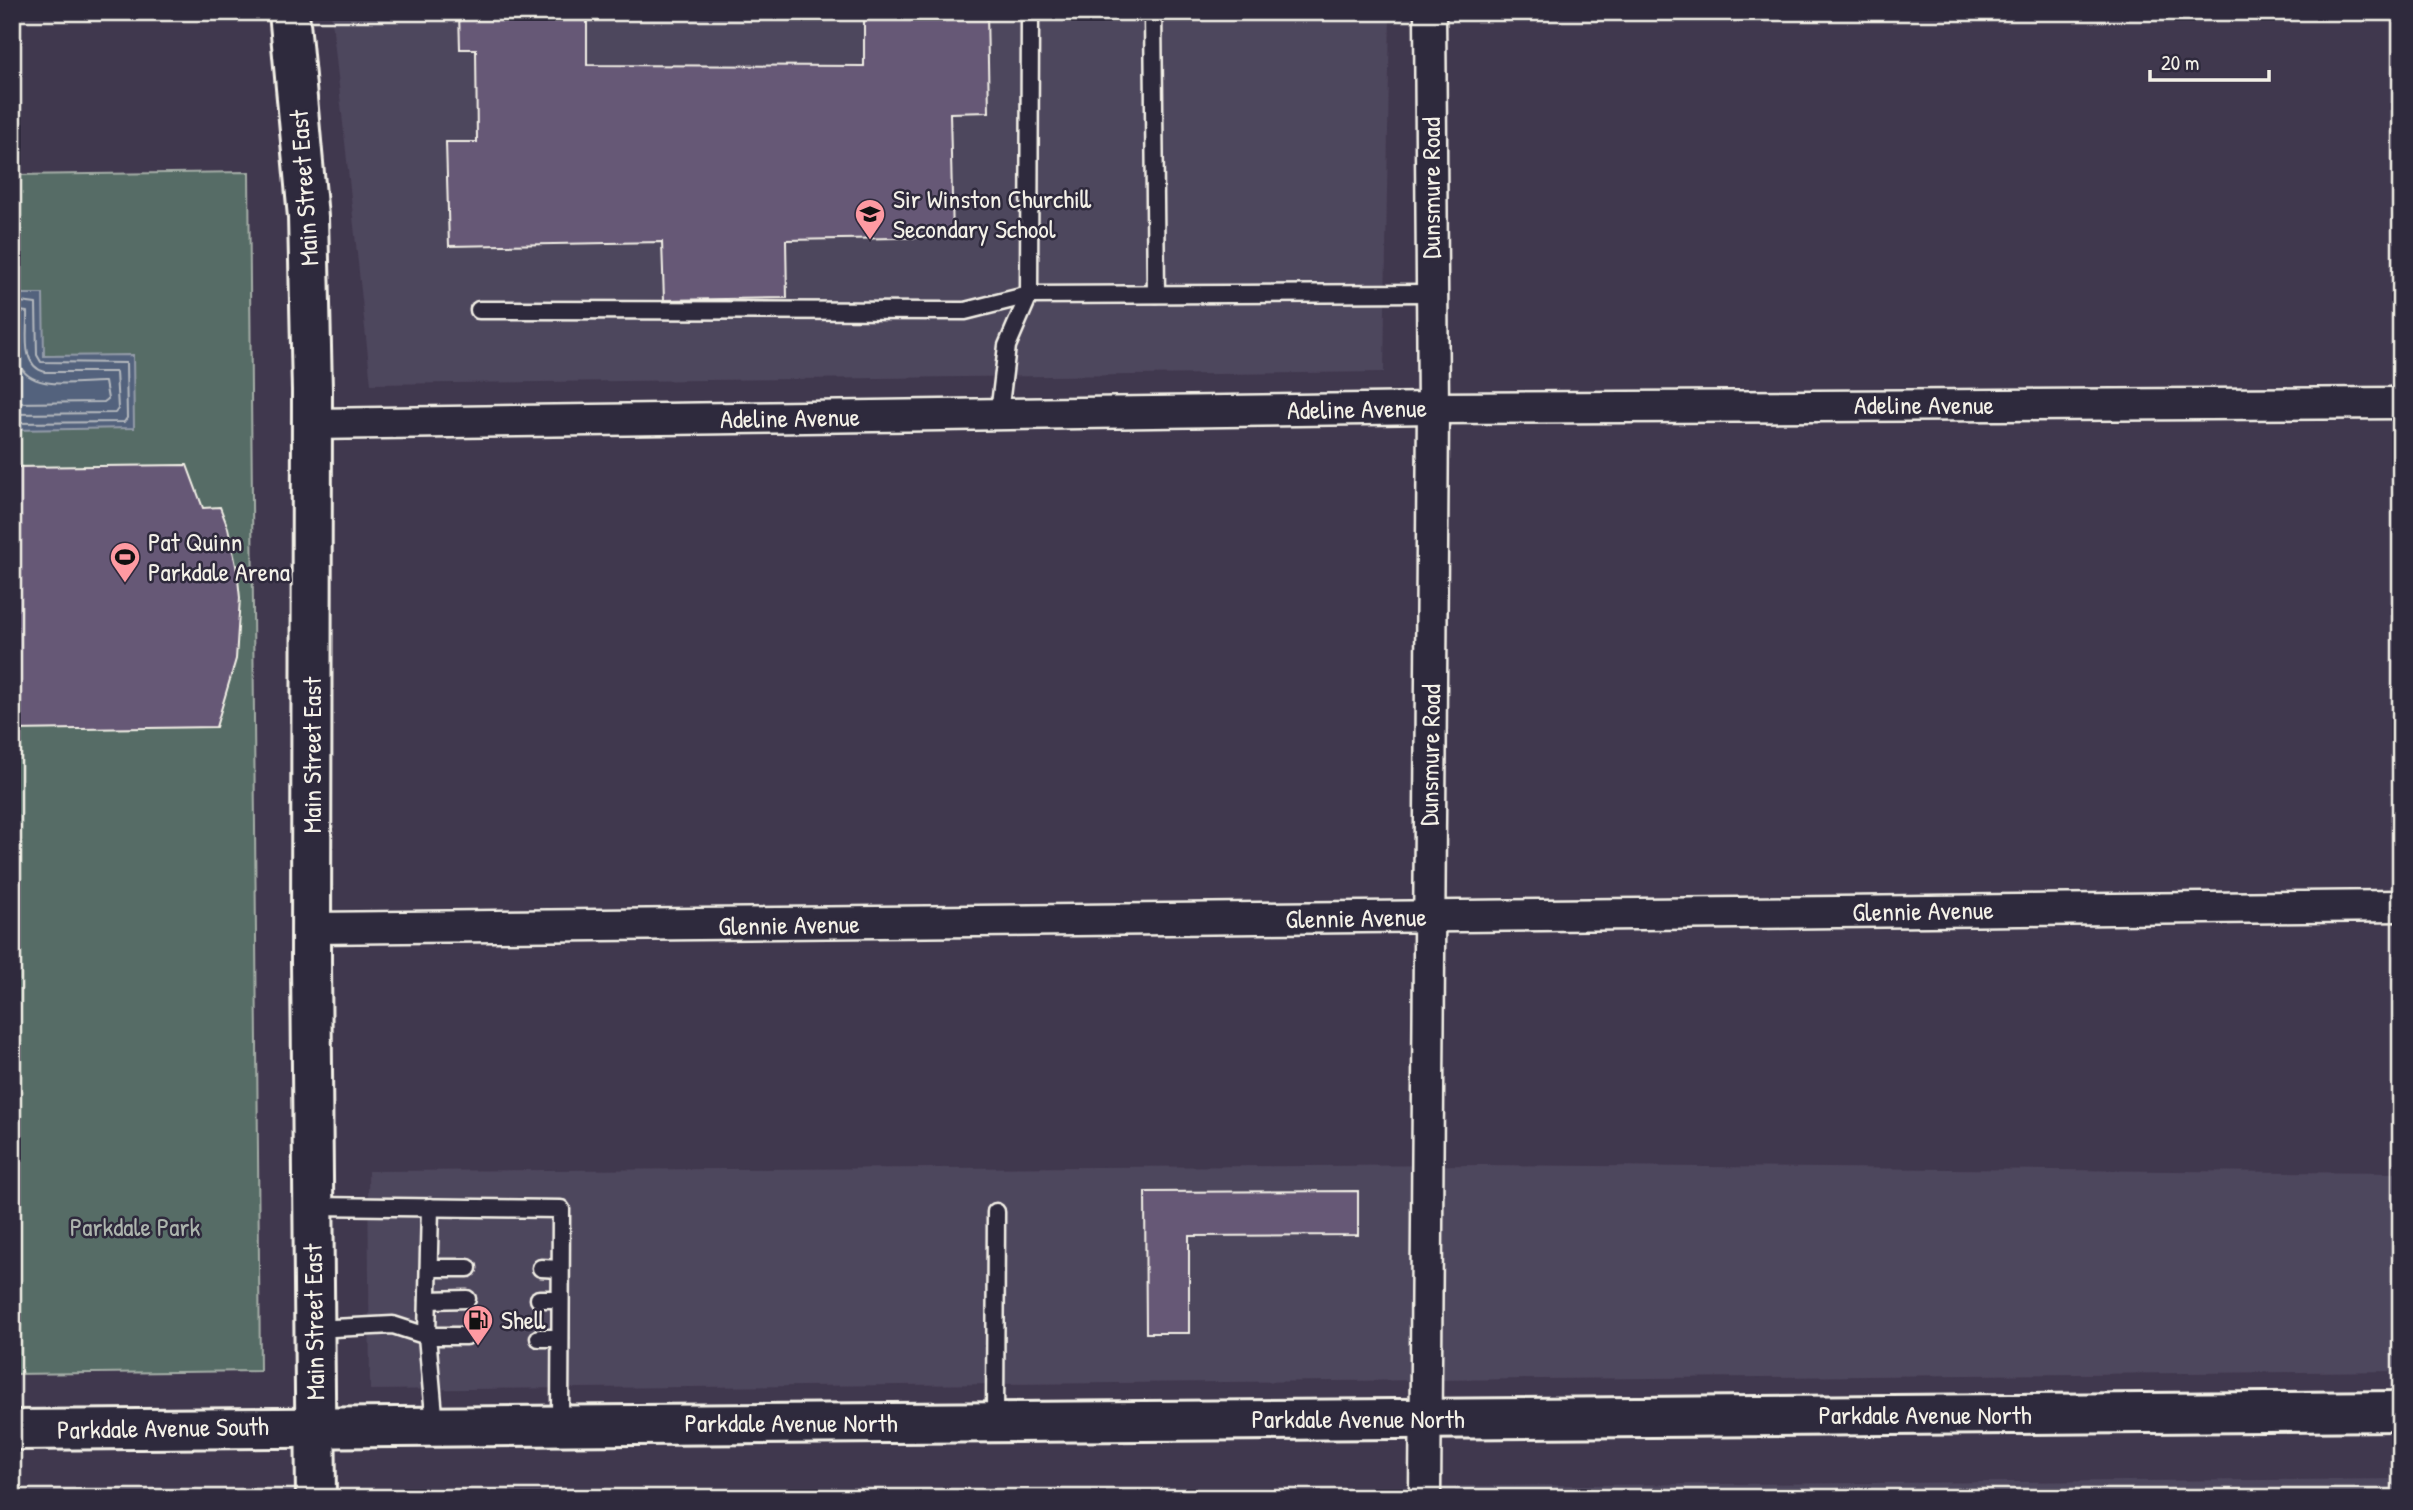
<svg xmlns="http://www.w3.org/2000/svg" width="2413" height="1510" font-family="'Patrick Hand',sans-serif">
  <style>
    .built { fill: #4e465d }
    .green { fill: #566c66; stroke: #a5aea7; stroke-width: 2 }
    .water { fill: #53627d; stroke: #939ba8; stroke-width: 2 }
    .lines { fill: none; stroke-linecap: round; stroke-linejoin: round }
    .shore { stroke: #b4b8bd; stroke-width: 2 }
    .building { fill: #665976; stroke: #f4f1e8; stroke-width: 2 }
    .service-casing { stroke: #f4f1e8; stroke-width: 21 }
    .minor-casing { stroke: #f4f1e8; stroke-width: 35 }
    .tertiary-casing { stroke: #f4f1e8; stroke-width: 44 }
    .secondary-casing { stroke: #f4f1e8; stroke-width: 44 }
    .service { stroke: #2f2a3d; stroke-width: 16 }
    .minor { stroke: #2f2a3d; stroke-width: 30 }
    .tertiary { stroke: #2f2a3d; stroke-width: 38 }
    .secondary { stroke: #2f2a3d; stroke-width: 38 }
    .labels { text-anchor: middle; stroke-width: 5; stroke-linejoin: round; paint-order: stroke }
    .street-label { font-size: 26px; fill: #f4f1e8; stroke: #2f2a3d }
    .poi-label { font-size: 26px; fill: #f4f1e8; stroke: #2f2a3d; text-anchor: start }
    .park-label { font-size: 26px; fill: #adb5ae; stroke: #2f2a3d }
  </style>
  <rect width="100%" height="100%" fill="#40384e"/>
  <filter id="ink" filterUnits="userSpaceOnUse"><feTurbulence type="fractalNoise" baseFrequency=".0143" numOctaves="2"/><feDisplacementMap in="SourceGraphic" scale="14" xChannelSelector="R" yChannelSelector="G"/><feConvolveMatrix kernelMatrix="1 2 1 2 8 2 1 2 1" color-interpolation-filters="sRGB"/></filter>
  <g filter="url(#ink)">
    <g class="built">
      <polygon points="331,12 1390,12 1384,372 371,384"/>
      <polygon points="1485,1165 2401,1173 2401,1371 370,1390 368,1171"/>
      <polygon points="2401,1479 2401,1498 1455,1498 1455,1486"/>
      <polygon points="30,1488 733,1493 734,1498 30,1498"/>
    </g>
    <polygon class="green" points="249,172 260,1371 12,1374 12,175"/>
    <polygon class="water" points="12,294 43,294 44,356 133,355 134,428 12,430"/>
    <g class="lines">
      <g class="shore">
        <polyline points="12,301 36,304 37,355 41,362 126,363 127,418 124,422 12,423"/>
        <path d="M12,310L27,312C28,332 20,366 45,372H116L118,409L115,413L12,414"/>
        <path d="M12,321L17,324C17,336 15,351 19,363C29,393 81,381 105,382L108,399L104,402L12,403"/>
      </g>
    </g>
    <g class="building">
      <polygon points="459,12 587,12 587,65 864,66 864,12 987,12 989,112 950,113 953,237 786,240 787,298 664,300 662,242 449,246 446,142 477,142 476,49 460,49"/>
      <polygon points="187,465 203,508 220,507 228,528 237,570 240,598 236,659 216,727 12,730 12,467"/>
      <polygon points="1358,1191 1358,1235 1189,1236 1189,1333 1146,1333 1145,1192"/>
    </g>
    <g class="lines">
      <g class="service-casing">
        <g id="service">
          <polyline points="1030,12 1029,295 1432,293"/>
          <polyline points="1153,12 1156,294"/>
          <polyline points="479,310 965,311 1029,295"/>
          <polyline points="999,414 1007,346 1029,295"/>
          <polyline points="313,1206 561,1209 560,1425"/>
          <polyline points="430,1207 427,1336 435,1426"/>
          <polyline points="429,1268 468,1268"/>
          <polyline points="541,1268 560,1269"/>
          <polyline points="539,1299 560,1299"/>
          <polyline points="428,1300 467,1299"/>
          <polyline points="313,1329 393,1325 427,1336 466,1336"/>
          <polyline points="539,1338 560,1338"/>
          <polyline points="995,1422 996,1212"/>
        </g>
      </g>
      <g class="minor-casing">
        <g id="minor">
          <polyline points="313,424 1433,408 2401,403"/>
          <polyline points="312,928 2401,906"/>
          <polyline points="1425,1498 1433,408 1430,12"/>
        </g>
      </g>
      <g class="tertiary-casing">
        <polyline id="tertiary" points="289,12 308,217 312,390 311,961 316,1498"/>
      </g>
      <g class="secondary-casing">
        <polyline id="secondary" points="12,1430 2401,1411"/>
      </g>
      <use href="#service" class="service"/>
      <use href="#minor" class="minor"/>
      <use href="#tertiary" class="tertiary"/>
      <use href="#secondary" class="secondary"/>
    </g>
  </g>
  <defs>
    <g id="school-pin" transform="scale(1.575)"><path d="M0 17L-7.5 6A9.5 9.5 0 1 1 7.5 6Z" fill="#ff9aa2" stroke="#2f2a3d"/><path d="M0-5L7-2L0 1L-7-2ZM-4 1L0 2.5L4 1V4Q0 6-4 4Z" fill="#111"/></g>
    <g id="stadium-pin" transform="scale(1.575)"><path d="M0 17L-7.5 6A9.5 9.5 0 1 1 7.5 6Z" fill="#ff9aa2" stroke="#2f2a3d"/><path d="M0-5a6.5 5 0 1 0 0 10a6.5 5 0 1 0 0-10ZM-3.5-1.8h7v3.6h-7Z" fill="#111"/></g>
    <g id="fuel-pin" transform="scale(1.575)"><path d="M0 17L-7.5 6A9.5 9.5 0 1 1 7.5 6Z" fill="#ff9aa2" stroke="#2f2a3d"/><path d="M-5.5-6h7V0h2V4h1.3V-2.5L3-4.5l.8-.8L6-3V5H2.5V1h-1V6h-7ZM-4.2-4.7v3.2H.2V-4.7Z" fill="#111"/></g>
  </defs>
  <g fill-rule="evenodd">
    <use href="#school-pin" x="870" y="214"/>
    <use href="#stadium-pin" x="125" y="557"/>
    <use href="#fuel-pin" x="478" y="1320"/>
  </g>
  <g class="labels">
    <g class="street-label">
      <text transform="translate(304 188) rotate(-94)" y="9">Main Street East</text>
      <text transform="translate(1431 188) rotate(-90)" y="9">Dunsmure Road</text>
      <text x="1924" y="414">Adeline Avenue</text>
      <text transform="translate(1357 409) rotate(-1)" y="9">Adeline Avenue</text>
      <text transform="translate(790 418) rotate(-1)" y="9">Adeline Avenue</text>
      <text transform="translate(312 755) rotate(-90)" y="9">Main Street East</text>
      <text transform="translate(1430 755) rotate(-89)" y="9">Dunsmure Road</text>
      <text transform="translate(1923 911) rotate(-1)" y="9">Glennie Avenue</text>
      <text transform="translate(1356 918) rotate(-1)" y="9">Glennie Avenue</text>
      <text transform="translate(789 925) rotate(-1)" y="9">Glennie Avenue</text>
      <text transform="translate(314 1322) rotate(-91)" y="9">Main Street East</text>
      <text x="1925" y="1424">Parkdale Avenue North</text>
      <text x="1358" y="1428">Parkdale Avenue North</text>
      <text x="791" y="1432">Parkdale Avenue North</text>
      <text transform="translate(163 1428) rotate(-1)" y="9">Parkdale Avenue South</text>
    </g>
    <g class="poi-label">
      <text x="893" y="208">Sir Winston Churchill<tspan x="893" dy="30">Secondary School</tspan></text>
      <text x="148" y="551">Pat Quinn<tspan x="148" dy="30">Parkdale Arena</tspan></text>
      <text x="501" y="1329">Shell</text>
    </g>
    <g class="park-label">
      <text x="135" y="1236">Parkdale Park</text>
    </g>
  </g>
  <rect width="2413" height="1510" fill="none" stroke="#2f2a3d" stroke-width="42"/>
  <rect x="21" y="21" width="2371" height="1468" fill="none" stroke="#f4f1e8" stroke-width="2.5" filter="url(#ink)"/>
  <path d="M2150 70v10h119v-10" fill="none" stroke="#f4f1e8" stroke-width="3.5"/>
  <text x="2161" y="70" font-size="21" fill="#f4f1e8" stroke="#2f2a3d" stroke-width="5" paint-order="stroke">20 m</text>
</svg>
